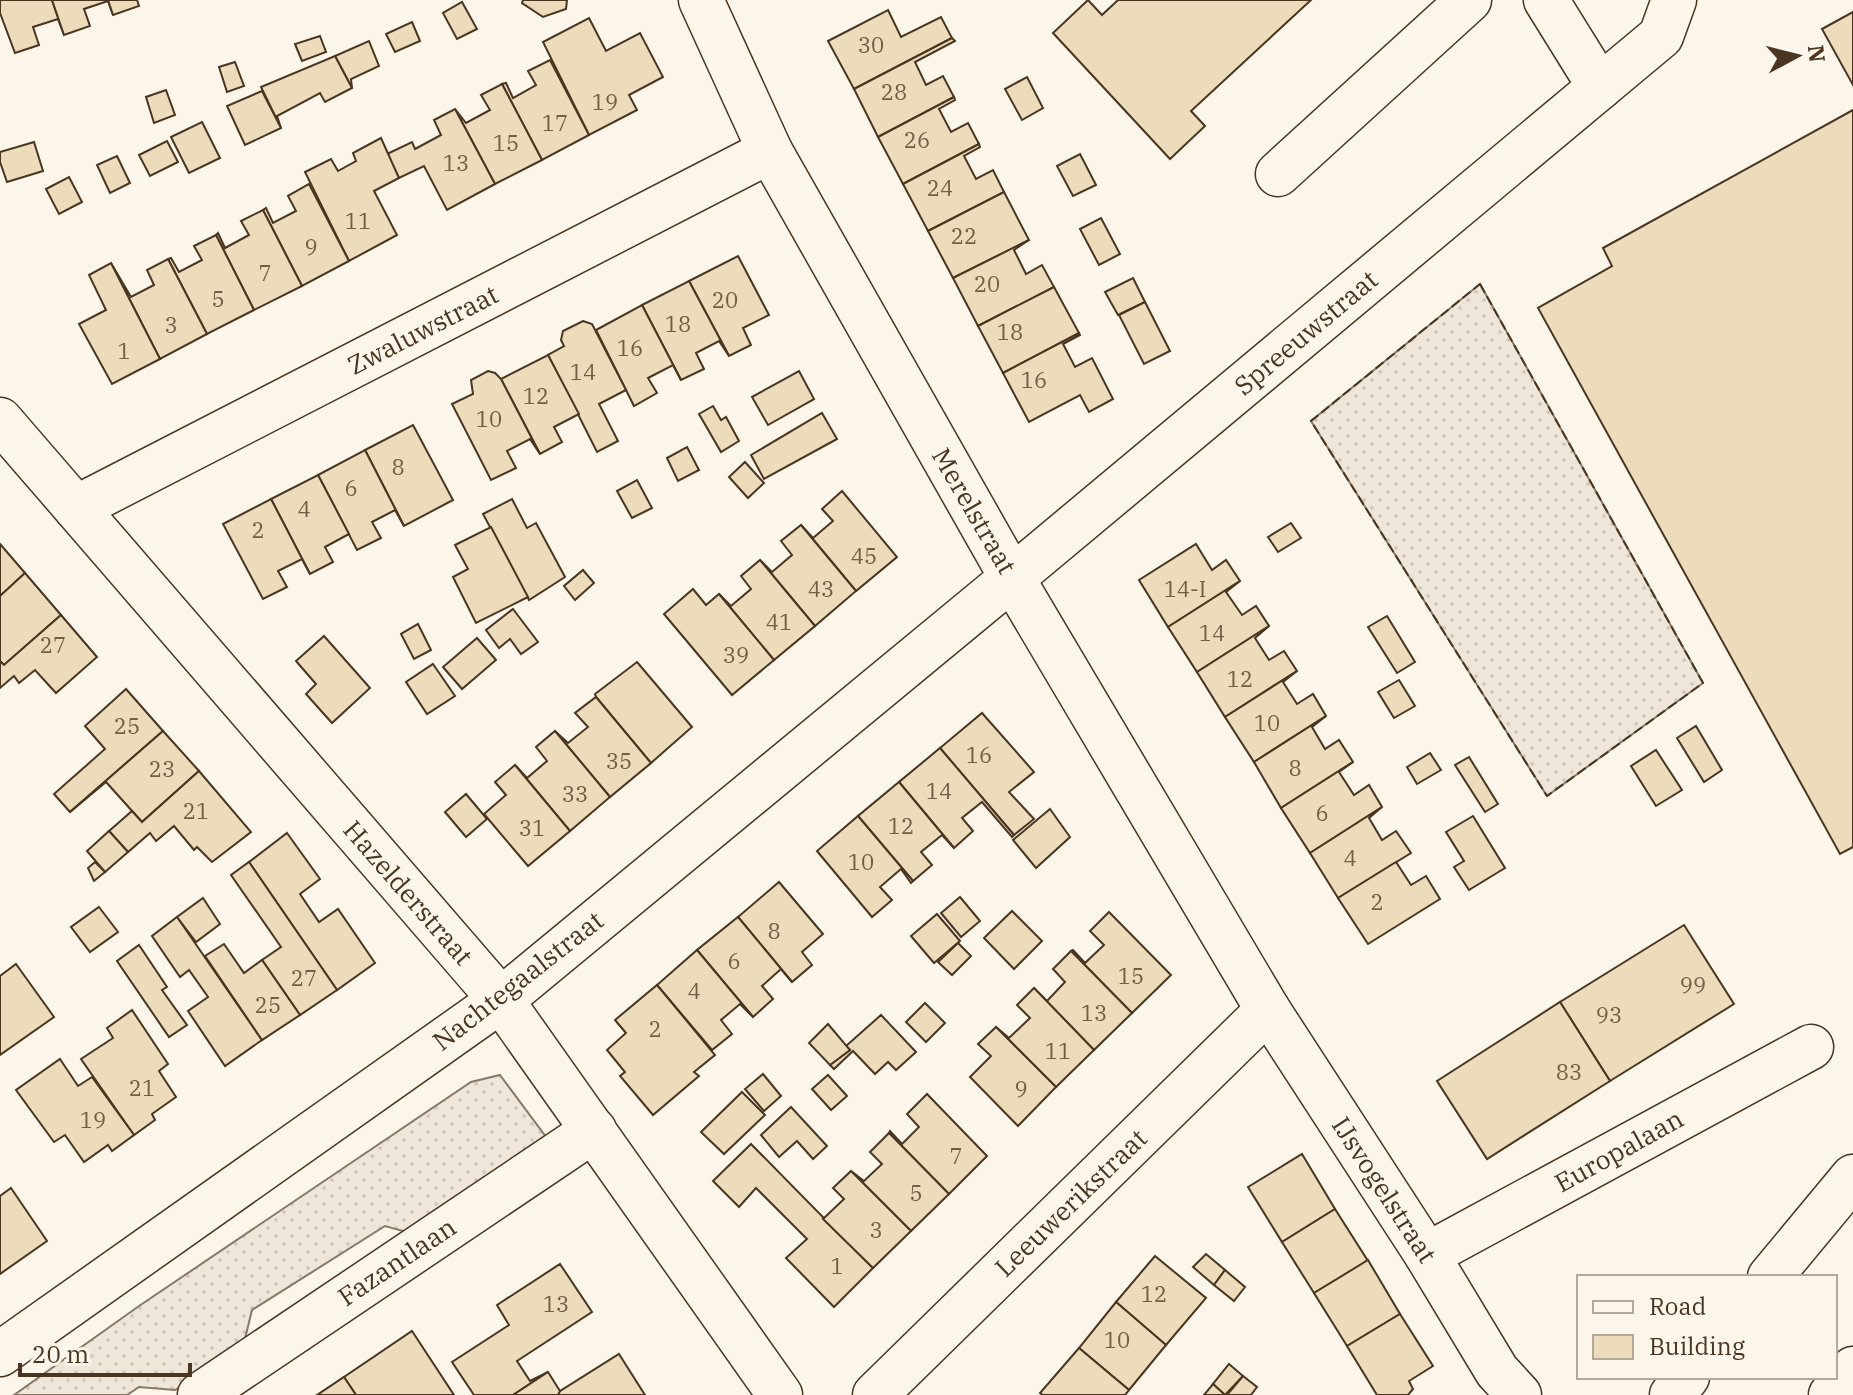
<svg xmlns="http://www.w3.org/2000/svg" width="1853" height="1395" font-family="'IBM Plex Serif',serif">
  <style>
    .grass { fill: url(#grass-dots); stroke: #887966; stroke-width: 2 }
    .building { fill: #ecdcbc; stroke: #4a3520; stroke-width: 2 }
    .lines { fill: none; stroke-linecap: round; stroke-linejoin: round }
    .minor-casing { stroke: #4a3520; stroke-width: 47 }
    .minor { stroke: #fbf6e9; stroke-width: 44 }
    .fence { stroke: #4a3520; stroke-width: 2; stroke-dasharray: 10 4; stroke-linecap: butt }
    .labels { text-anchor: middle; stroke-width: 6; stroke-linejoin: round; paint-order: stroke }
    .number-label { font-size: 22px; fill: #725f47 }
    .street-label { font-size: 26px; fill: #4a3520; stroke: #fbf6e9 }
  </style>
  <defs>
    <pattern id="grass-dots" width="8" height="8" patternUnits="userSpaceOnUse" patternTransform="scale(2)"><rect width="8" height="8" fill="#ede6d9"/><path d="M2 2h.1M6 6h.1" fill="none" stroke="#cdc6ba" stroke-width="1.8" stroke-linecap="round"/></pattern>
  </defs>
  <rect width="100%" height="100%" fill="#fbf6e9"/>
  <g class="grass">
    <polygon points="1480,284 1703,683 1547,796 1311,421"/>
    <polygon points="500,1075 552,1145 417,1235 385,1226 252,1310 243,1347 175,1390 139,1387 127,1395 14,1395 139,1306 471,1082"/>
  </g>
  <g class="building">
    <polygon points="0,0 52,0 64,35 58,19 33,27 39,45 15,53 0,13"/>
    <polygon points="52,0 108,0 113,15 108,1 84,9 90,26 64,35"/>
    <polygon points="108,0 137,0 139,6 113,15"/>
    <polygon points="523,0 567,0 566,9 543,17 522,3"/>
    <polygon points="1088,0 1102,15 1118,0 1311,0 1191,111 1205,126 1170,159 1053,33"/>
    <polygon points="462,2 477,29 457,39 443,13"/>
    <polygon points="888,10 901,37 941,17 952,38 854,89 828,41"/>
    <polygon points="1853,12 1853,85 1822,29"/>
    <polygon points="589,18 606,51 640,33 663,77 629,95 637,110 589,135 543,42"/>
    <polygon points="412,22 420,41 395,52 386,34"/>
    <polygon points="320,36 326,52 302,61 295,44"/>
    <polygon points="952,38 955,41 915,62 926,85 943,76 954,97 878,137 854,89"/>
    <polygon points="369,41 379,66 351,79 352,88 335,56"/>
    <polygon points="335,56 352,88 325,102 320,93 277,116 281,128 261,87"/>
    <polygon points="550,60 589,135 542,160 502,84 506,83 513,98 536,85 528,71"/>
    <polygon points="235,62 244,86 227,92 219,67"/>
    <polygon points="1027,77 1043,108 1022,120 1005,89"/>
    <polygon points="502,84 542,160 495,184 455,109 466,123 490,110 481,95"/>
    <polygon points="166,90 175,115 154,123 146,97"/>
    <polygon points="262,91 281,128 245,145 227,106"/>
    <polygon points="954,97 955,100 939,109 951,132 968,123 979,144 903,184 878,137"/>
    <polygon points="455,109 495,184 447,210 424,166 399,178 387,154 412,142 415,149 441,135 434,120"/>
    <polygon points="1853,110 1853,847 1840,854 1538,308 1612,266 1603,248"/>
    <polygon points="202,122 220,158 189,173 171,137"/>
    <polygon points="381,138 399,178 374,191 397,235 349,261 305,172 331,159 338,171 356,161 353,153"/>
    <polygon points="167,141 178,162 150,176 139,155"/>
    <polygon points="34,142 43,171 7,182 0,162 0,152"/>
    <polygon points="979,144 980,147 964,156 976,179 993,170 1004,192 928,231 903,184"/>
    <polygon points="1080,154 1096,185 1073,196 1057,166"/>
    <polygon points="117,156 130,183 110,193 97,165"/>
    <polygon points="69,177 82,202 59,214 46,189"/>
    <polygon points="309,184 349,261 302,286 263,210 266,208 273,223 296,211 288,196"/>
    <polygon points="1004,192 1029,240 953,278 928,231"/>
    <polygon points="263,210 302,286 254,310 216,235 218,233 225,248 249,235 241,221"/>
    <polygon points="1101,218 1120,254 1099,265 1080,229"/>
    <polygon points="216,235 254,310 207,334 168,259 171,258 179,272 202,260 194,246"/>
    <polygon points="1029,240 1014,250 1026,274 1042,265 1054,287 978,326 953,278"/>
    <polygon points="738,256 769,315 743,328 751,345 729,356 689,281"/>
    <polygon points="168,259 207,334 160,359 111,263 131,297 154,285 147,270"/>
    <polygon points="111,263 160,359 112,384 79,324 106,310 89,275"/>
    <polygon points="1133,278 1145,302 1118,315 1105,292"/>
    <polygon points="689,281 729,356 719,341 696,353 704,369 681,380 642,305"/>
    <polygon points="1054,287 1079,333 1003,373 978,326"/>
    <polygon points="1145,302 1170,351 1144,364 1119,315"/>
    <polygon points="642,305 681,380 673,365 648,378 657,393 634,406 596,330"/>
    <polygon points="583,321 592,324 626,390 599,404 618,441 597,452 548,355 564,346 561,340 563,331"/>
    <polygon points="1079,333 1080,335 1063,344 1075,367 1092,358 1113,399 1089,412 1080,395 1029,422 1003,373"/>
    <polygon points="548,355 579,414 554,427 562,442 540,454 501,379"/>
    <polygon points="488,371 495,373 501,379 540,454 530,439 507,451 516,468 491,480 452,404 473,394 471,380"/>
    <polygon points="799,371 814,399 768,425 752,397"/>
    <polygon points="713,406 721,420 726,417 739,441 721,452 699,414"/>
    <polygon points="822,413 837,439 764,479 751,455"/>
    <polygon points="413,425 453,500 404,526 365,450"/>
    <polygon points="687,447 699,470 678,481 667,458"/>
    <polygon points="365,450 404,526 395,510 372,522 381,538 357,550 318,475"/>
    <polygon points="745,462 764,483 748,498 729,477"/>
    <polygon points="318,475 349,534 325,547 333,562 310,574 271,499"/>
    <polygon points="637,480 652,508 632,518 617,491"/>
    <polygon points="842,491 897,557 856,591 801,525 813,538 833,521 822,509"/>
    <polygon points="271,499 310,574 302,559 278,571 287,587 263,599 223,524"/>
    <polygon points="512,499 527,528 536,523 565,577 529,600 483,514"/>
    <polygon points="1291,523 1301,538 1278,552 1268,537"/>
    <polygon points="801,525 856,591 815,626 760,560 772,572 792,555 781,541"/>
    <polygon points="491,527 528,597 476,623 453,577 468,569 455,545"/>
    <polygon points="0,544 25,573 0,596"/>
    <polygon points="1196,544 1212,570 1226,560 1240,581 1168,627 1139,580"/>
    <polygon points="760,560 815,626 774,660 719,594 731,606 751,589 741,576"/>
    <polygon points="583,570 594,583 575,600 564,586"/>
    <polygon points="25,573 61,615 4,665 0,661 0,596"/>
    <polygon points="1240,581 1226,592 1242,615 1256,606 1269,626 1197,672 1168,627"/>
    <polygon points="693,589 706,605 719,594 774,660 732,695 664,614"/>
    <polygon points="513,609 538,642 521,654 510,639 499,648 486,630"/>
    <polygon points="61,615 97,657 56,693 35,670 19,683 14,676 0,688 0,661 4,665"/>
    <polygon points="1387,616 1415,662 1397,673 1368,627"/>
    <polygon points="418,624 431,650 414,659 401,634"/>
    <polygon points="1269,626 1255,638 1269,660 1284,651 1297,671 1225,717 1197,672"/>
    <polygon points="324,636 370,688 332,723 306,694 316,684 296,661"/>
    <polygon points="477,638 496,660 462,689 443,667"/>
    <polygon points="637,662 692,727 651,763 596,697 595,694"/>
    <polygon points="433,664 455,696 427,714 406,682"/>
    <polygon points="1297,671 1283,682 1297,704 1313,694 1326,716 1254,762 1225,717"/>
    <polygon points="1399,680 1415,706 1394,718 1378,692"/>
    <polygon points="126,689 163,731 70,812 54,794 105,749 85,726"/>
    <polygon points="596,697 651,763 610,797 555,731 568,743 588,727 575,713"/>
    <polygon points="982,713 1034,772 1009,792 1034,819 1014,835 940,748"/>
    <polygon points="1326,716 1312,727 1325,749 1339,740 1353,762 1281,808 1254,762"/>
    <polygon points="1696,726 1722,770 1704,782 1677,738"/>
    <polygon points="163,731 199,771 142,822 106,782 70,812"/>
    <polygon points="555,731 610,797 570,831 515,765 527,778 547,761 536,747"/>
    <polygon points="940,748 1014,835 1012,837 982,802 962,818 973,831 954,848 899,782"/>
    <polygon points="1656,750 1682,790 1656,806 1631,766"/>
    <polygon points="1430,753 1441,770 1417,784 1407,767"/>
    <polygon points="1469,757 1498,804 1485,812 1455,765"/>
    <polygon points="1353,762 1339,772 1354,795 1369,785 1382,807 1310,853 1281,808"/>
    <polygon points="515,765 570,831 528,866 484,814 506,795 495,782"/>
    <polygon points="199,771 251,832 212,862 197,847 194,850 174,826 156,841 150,833 128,852 109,831 132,811 142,822"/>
    <polygon points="899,782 954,848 942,835 921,852 932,865 913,881 858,816"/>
    <polygon points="466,794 487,819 466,837 445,812"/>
    <polygon points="1382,807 1369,818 1382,840 1396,831 1411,853 1338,898 1310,853"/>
    <polygon points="1050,809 1070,837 1036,868 1013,840"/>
    <polygon points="858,816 913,881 911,883 901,869 880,887 892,900 872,917 817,851"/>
    <polygon points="1473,816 1505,868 1469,890 1454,867 1464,861 1446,832"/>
    <polygon points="109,831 128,852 105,872 87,851"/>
    <polygon points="287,833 320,879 300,894 319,922 338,909 375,963 337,990 249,862"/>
    <polygon points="95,862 105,872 94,881 88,868"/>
    <polygon points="249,862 337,990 300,1015 262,960 281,947 231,875"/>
    <polygon points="1396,862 1411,885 1426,876 1440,899 1368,944 1338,898"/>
    <polygon points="779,882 823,934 802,952 812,965 792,982 738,917"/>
    <polygon points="960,897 980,921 961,937 941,913"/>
    <polygon points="203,898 220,924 196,942 177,917"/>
    <polygon points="99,907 118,932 90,952 71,927"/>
    <polygon points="1012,911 1042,941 1014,969 984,938"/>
    <polygon points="1109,912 1171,975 1132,1013 1071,951 1073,950 1085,963 1104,945 1090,931"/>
    <polygon points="937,914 960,941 934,963 911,936"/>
    <polygon points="177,917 262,1040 225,1066 188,1011 208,997 189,970 180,977 152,936"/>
    <polygon points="738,917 792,982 781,969 762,986 773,999 753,1017 697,950"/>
    <polygon points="1684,925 1734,1004 1610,1081 1560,1002"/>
    <polygon points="958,943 971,956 952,975 938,962"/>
    <polygon points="224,944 244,973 262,960 300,1015 262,1040 205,956"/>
    <polygon points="139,945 167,987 162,990 187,1025 169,1037 117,961"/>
    <polygon points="697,950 753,1017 740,1004 721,1020 732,1034 712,1050 657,985"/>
    <polygon points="1071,951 1132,1013 1094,1050 1034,988 1047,1001 1065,982 1053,969"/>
    <polygon points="16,964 54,1017 0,1055 0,976"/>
    <polygon points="657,985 715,1055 694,1072 699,1076 653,1115 620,1076 625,1072 607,1050 626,1033 615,1020"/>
    <polygon points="1034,988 1094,1050 1056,1087 996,1027 1009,1038 1030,1018 1017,1005"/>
    <polygon points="1560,1002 1610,1081 1487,1159 1437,1081"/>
    <polygon points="925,1003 945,1023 926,1042 906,1022"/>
    <polygon points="132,1010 168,1064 159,1071 176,1097 152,1114 155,1120 134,1135 81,1059 113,1038 107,1028"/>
    <polygon points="881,1015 916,1052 896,1070 888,1062 875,1074 853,1051 834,1069 830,1065 850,1050 846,1046"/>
    <polygon points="828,1024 850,1050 830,1065 809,1043"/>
    <polygon points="996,1027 1056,1087 1018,1126 970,1077 991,1056 978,1044"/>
    <polygon points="60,1059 78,1086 92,1077 134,1135 112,1151 108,1145 84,1162 65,1135 54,1142 16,1090"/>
    <polygon points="763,1074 781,1096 764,1111 745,1089"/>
    <polygon points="828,1075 847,1096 831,1110 812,1089"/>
    <polygon points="742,1092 765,1115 724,1154 701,1132"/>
    <polygon points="927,1094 987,1156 949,1194 889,1133 890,1131 902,1144 919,1127 907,1114"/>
    <polygon points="791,1107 827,1146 813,1159 797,1141 779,1157 761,1135"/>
    <polygon points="889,1133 949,1194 911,1231 851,1171 864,1181 882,1164 870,1152"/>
    <polygon points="751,1144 873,1268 834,1307 786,1258 807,1239 756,1188 739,1207 713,1181"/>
    <polygon points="1302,1154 1335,1209 1282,1242 1248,1187"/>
    <polygon points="851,1171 911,1231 873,1268 823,1219 844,1199 833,1188"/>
    <polygon points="11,1188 47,1241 0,1274 0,1196"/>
    <polygon points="1335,1209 1368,1261 1314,1293 1282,1242"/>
    <polygon points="1206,1254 1225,1270 1214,1285 1193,1267"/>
    <polygon points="1155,1256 1206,1298 1166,1345 1116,1302"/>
    <polygon points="1368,1260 1400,1314 1347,1346 1314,1293"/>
    <polygon points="560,1264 592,1312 517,1361 530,1381 548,1372 513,1395 474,1395 452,1362 509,1325 497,1305"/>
    <polygon points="1225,1270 1245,1287 1234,1301 1214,1285"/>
    <polygon points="1116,1302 1166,1345 1129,1390 1079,1348"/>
    <polygon points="1400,1314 1433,1366 1409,1381 1413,1389 1408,1395 1377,1395 1347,1346"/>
    <polygon points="412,1331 454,1395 356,1395 344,1377"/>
    <polygon points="1079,1348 1129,1390 1125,1395 1043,1395 1040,1393"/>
    <polygon points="619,1354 645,1395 559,1395 557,1393"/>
    <polygon points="1229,1364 1243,1376 1225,1395 1213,1384"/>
    <polygon points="548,1372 560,1391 558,1395 513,1395"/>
    <polygon points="1243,1376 1257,1387 1251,1395 1227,1395"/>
    <polygon points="344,1377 356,1395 317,1395"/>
    <polygon points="1213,1384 1225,1395 1204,1395"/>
  </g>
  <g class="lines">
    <g class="minor-casing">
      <g id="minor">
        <polyline points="701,0 770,151 1012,578 1268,1010 1427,1255 1497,1371 1519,1395"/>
        <polyline points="1546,0 1600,87"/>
        <polyline points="1278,174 1469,0"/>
        <polyline points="0,420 501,1000 780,1395"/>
        <polyline points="76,508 770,151"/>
        <polyline points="1427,1255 1811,1047"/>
        <polyline points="1770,1277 1853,1177"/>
        <polyline points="0,1354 501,1000 1012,578 1661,36 1674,0"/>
        <polyline points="200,1395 594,1130"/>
        <polyline points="875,1395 1268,1010"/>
        <polyline points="1672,1395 1687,1377"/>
        <polyline points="1831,1395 1853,1369"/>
      </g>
    </g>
    <use href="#minor" class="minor"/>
    <polygon class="fence" points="1480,284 1703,683 1547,796 1311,421"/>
  </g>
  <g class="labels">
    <g class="number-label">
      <text x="871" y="53">30</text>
      <text x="894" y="100">28</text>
      <text x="605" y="110">19</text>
      <text x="555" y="131">17</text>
      <text x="917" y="148">26</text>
      <text x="506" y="151">15</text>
      <text x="456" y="171">13</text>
      <text x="940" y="196">24</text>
      <text x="358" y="229">11</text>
      <text x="964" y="244">22</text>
      <text x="311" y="255">9</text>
      <text x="265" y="281">7</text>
      <text x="987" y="292">20</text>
      <text x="218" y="307">5</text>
      <text x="725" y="308">20</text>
      <text x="678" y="332">18</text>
      <text x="171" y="333">3</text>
      <text x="1010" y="340">18</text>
      <text x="630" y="356">16</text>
      <text x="124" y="359">1</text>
      <text x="583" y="380">14</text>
      <text x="1034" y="388">16</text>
      <text x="536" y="404">12</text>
      <text x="489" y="427">10</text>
      <text x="398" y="475">8</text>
      <text x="351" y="496">6</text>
      <text x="304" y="517">4</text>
      <text x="258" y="538">2</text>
      <text x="864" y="564">45</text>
      <text x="821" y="597">43</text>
      <text x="1185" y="597">14-I</text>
      <text x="779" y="630">41</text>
      <text x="1212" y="641">14</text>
      <text x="53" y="653">27</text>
      <text x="736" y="663">39</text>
      <text x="1240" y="687">12</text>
      <text x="1267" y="731">10</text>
      <text x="127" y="734">25</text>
      <text x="979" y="763">16</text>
      <text x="619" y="769">35</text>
      <text x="1295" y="776">8</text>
      <text x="162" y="777">23</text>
      <text x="939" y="799">14</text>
      <text x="575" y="802">33</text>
      <text x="196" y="819">21</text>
      <text x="1322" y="821">6</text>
      <text x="901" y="834">12</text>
      <text x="532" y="836">31</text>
      <text x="1350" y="866">4</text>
      <text x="861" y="870">10</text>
      <text x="1377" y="910">2</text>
      <text x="774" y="939">8</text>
      <text x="734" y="969">6</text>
      <text x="1131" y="984">15</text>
      <text x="304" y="986">27</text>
      <text x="1693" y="993">99</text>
      <text x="694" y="999">4</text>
      <text x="268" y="1013">25</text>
      <text x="1094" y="1021">13</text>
      <text x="1609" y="1023">93</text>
      <text x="655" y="1037">2</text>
      <text x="1058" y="1059">11</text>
      <text x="1569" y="1080">83</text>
      <text x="142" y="1096">21</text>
      <text x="1021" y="1097">9</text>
      <text x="93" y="1128">19</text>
      <text x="956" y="1164">7</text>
      <text x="916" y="1201">5</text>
      <text x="876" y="1238">3</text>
      <text x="837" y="1274">1</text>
      <text x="1154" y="1302">12</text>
      <text x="556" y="1312">13</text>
      <text x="1117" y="1348">10</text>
    </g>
    <g class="street-label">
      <text transform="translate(423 330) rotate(-27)" y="9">Zwaluwstraat</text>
      <text transform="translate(1306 333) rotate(-40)" y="9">Spreeuwstraat</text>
      <text transform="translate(974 511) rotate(60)" y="9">Merelstraat</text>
      <text transform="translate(408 893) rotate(49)" y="9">Hazelderstraat</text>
      <text transform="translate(518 981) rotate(-38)" y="9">Nachtegaalstraat</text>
      <text transform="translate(1619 1151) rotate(-29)" y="9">Europalaan</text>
      <text transform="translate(1384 1190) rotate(57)" y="9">IJsvogelstraat</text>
      <text transform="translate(1071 1203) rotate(-44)" y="9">Leeuwerikstraat</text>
      <text transform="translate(397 1262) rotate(-34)" y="9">Fazantlaan</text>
    </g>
  </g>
  <rect x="1577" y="1275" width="260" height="104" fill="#fbf6e9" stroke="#b4a999" stroke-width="2"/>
  <rect x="1593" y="1301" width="40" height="12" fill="#fbf6e9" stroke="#b4a999" stroke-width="2"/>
  <text x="1649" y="1315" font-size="24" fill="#4a3520">Road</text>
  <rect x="1593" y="1335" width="40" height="24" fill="#ecdcbc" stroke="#b4a999" stroke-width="2"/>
  <text x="1649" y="1355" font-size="24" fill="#4a3520">Building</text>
  <g transform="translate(1797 56) rotate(83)" stroke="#fbf6e9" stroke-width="6" paint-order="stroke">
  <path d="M0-6L14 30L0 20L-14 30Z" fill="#4a3520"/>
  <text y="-12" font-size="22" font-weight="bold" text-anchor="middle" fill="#4a3520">N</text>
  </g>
  <path d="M20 1363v12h170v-12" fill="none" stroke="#4a3520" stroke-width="4"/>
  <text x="32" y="1363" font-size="24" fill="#4a3520" stroke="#fbf6e9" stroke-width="6" paint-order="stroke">20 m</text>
</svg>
